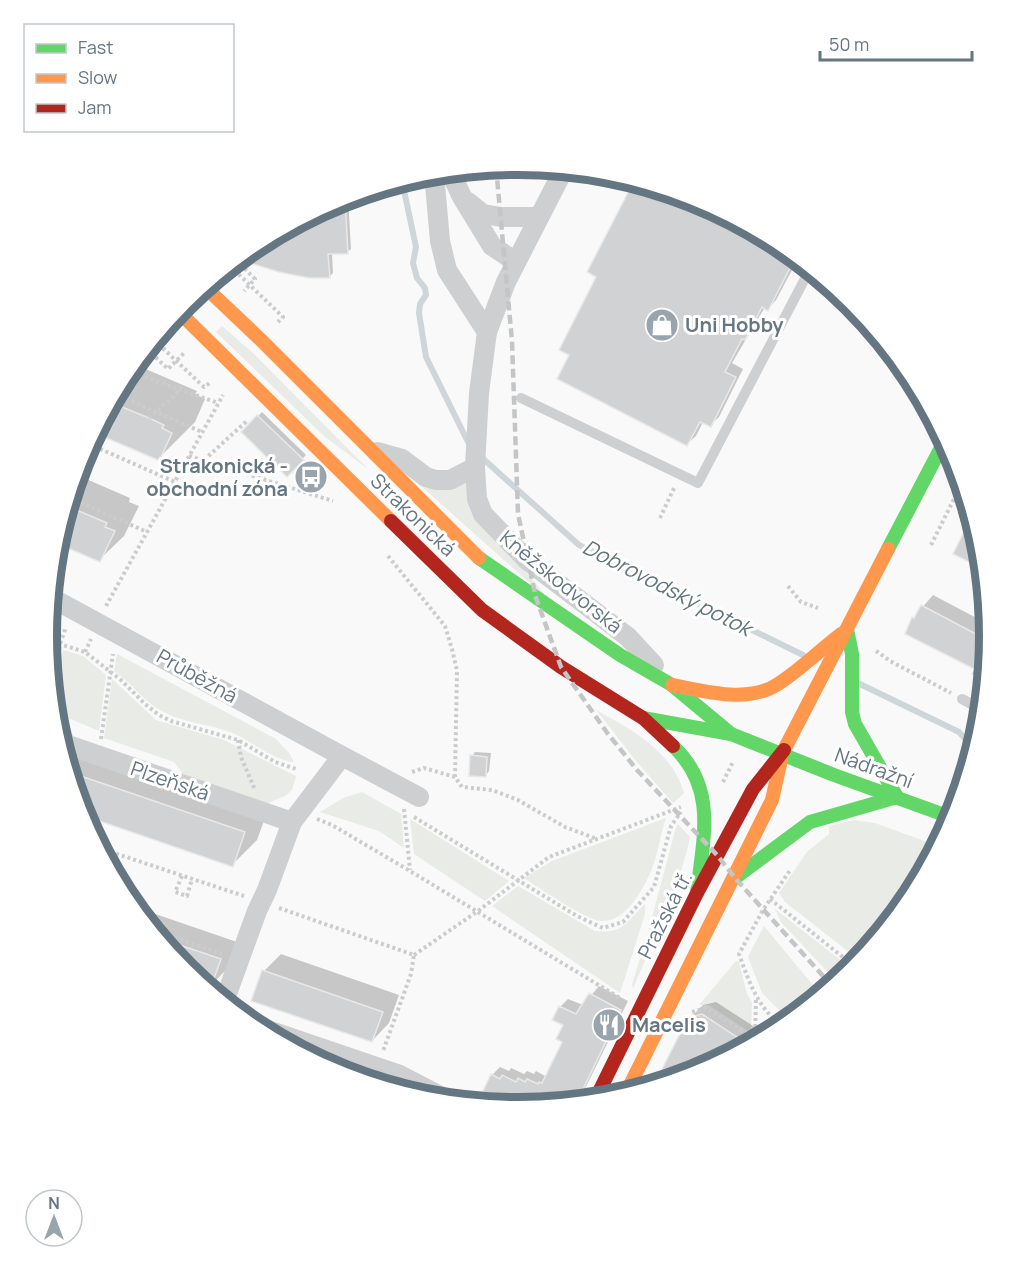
<svg xmlns="http://www.w3.org/2000/svg" width="1036" height="1272" font-family="Manrope,sans-serif">
  <style>
    .green { fill: #e8ebe6 }
    .shadow { fill: #0003 }
    .lines { fill: none; stroke-linecap: round; stroke-linejoin: round }
    .stream { stroke: #ced6d9; stroke-width: 6 }
    .building { fill: #d0d2d3; stroke: #e8e8e8; stroke-width: 1.5 }
    .path { stroke: #cbcccd; stroke-width: 4; stroke-dasharray: 3 3; stroke-linecap: butt }
    .lane { stroke: #cecfd0; stroke-width: 10 }
    .street { stroke: #cecfd0; stroke-width: 20 }
    .fast { stroke: #63d668; stroke-width: 14 }
    .slow { stroke: #ff974d; stroke-width: 14 }
    .jam { stroke: #b3261e; stroke-width: 14 }
    .rail { stroke: #c3c5c6; stroke-width: 4.5; stroke-dasharray: 9 4.5; stroke-linecap: butt }
    .labels { text-anchor: middle; stroke-width: 6; stroke-linejoin: round; paint-order: stroke }
    .poi-label { font-size: 20px; font-weight: bold; fill: #657683; stroke: #fff; text-anchor: start }
    .street-label { font-size: 20px; fill: #657683; stroke: #fff }
    .water-label { font-size: 21px; font-style: italic; fill: #60757c; stroke: #fff }
    .rim { fill: none; stroke: #657683; stroke-width: 8 }
  </style>
  <rect width="100%" height="100%" fill="#f9f9f9"/>
  <g class="green">
    <polygon points="222,326 253,353 368,469 325,437 216,332"/>
    <polygon points="402,469 467,481 510,553 551,602"/>
    <polygon points="63,650 83,656 106,675 99,731 56,713"/>
    <path d="M117,654L276,739L289,753L294,762C276,761 252,742 235,734C212,724 181,723 160,710C142,700 131,682 114,671Z"/>
    <polygon points="112,679 156,720 224,740 296,776 292,790 285,796 268,803 254,803 189,781 174,762 104,738"/>
    <path d="M596,710C632,730 672,751 684,793L673,803L637,762Z"/>
    <polygon points="362,792 401,814 404,848 379,831 320,812 343,798"/>
    <path d="M666,818C660,835 658,855 651,871C643,890 625,923 601,921C585,920 540,888 524,878L552,861Z"/>
    <polygon points="410,819 509,881 485,901 414,854"/>
    <polygon points="853,820 875,823 938,846 910,898 859,960 785,902 779,893 807,852 829,834 829,826"/>
    <path d="M678,824L690,837C679,890 653,940 633,989L632,984L646,940L675,831Z"/>
    <path d="M518,886L595,931C624,934 626,922 645,904V914L620,993L492,906Z"/>
    <polygon points="775,909 852,969 837,982 781,922"/>
    <polygon points="764,926 821,995 789,1020 762,993 748,957"/>
    <polygon points="736,961 739,962 747,994 752,1002 751,1033 709,1005 699,1005"/>
  </g>
  <g class="shadow">
    <polygon points="636,181 699,201 780,244 798,259 776,300 768,309 765,307 732,363 743,369 719,417 710,425 703,422 696,436 687,444 571,354 598,276 589,272"/>
    <polygon points="348,197 351,249 347,252 332,253 333,273 329,277 242,255 256,244 338,200"/>
    <polygon points="134,364 197,391 195,394 205,399 195,422 158,459 95,431 126,374"/>
    <polygon points="262,412 306,455 287,475 243,432"/>
    <polygon points="77,475 130,498 129,502 139,506 124,536 99,560 69,547 66,549 56,545"/>
    <polygon points="933,595 988,624 990,636 985,681 972,674 975,668 907,633 914,617"/>
    <polygon points="58,735 269,807 257,840 232,865 81,813"/>
    <polygon points="475,752 491,753 489,771 486,775 472,756"/>
    <polygon points="135,907 237,942 228,968 210,986 200,982 184,969"/>
    <polygon points="281,954 399,995 389,1023 372,1041 264,971"/>
    <polygon points="599,986 628,1001 579,1101 518,1107 485,1090 492,1075 500,1067 509,1071 511,1068 524,1074 527,1071 534,1074 536,1071 547,1077 564,1041 565,1024 560,1007 568,999 583,1005"/>
    <polygon points="716,1002 767,1035 698,1072 654,1085 689,1019 703,1005"/>
    <polygon points="348,1062 382,1074 378,1084 338,1072"/>
  </g>
  <g class="lines">
    <g class="stream">
      <polyline points="402,181 416,247 413,263 417,278 425,288 426,295 420,304 419,313 426,357 469,444"/>
      <polyline points="480,456 579,545 803,655"/>
      <polyline points="860,684 959,732 974,749"/>
    </g>
  </g>
  <g class="building">
    <polygon points="634,181 699,201 780,244 790,252 785,263 791,266 768,311 762,307 745,340 742,339 725,372 736,377 711,427 700,422 687,446 557,379 569,355 559,350 596,277 587,272"/>
    <polygon points="345,198 348,254 328,254 330,278 309,278 279,272 253,264 241,256 256,244"/>
    <polygon points="109,405 121,410 122,407 149,418 164,425 162,428 172,433 161,457 160,457 158,460 95,433"/>
    <polygon points="257,415 304,460 287,477 241,432"/>
    <polygon points="67,506 107,523 105,527 115,531 100,562 56,543"/>
    <polygon points="972,516 981,544 983,569 953,554"/>
    <polygon points="921,605 989,641 986,675 905,634 912,617 914,618"/>
    <polygon points="470,755 487,757 486,777 469,776"/>
    <polygon points="69,772 245,832 233,867 82,815"/>
    <polygon points="159,938 221,959 210,990 184,969"/>
    <polygon points="262,970 383,1012 372,1042 251,1001"/>
    <polygon points="589,993 621,1010 577,1102 514,1107 483,1091 491,1074 500,1079 502,1075 516,1082 518,1078 525,1082 527,1079 538,1084 539,1082 542,1083 562,1042 556,1039 563,1025 552,1020 559,1006 576,1014"/>
    <polygon points="702,1014 749,1045 698,1072 654,1085 688,1018"/>
  </g>
  <g class="lines">
    <g class="path">
      <polyline points="236,260 255,279 244,291"/>
      <polyline points="230,266 283,317 278,322"/>
      <polyline points="154,340 204,387 211,382"/>
      <polyline points="147,349 168,369 185,352"/>
      <polyline points="128,371 218,403"/>
      <polyline points="115,394 202,432"/>
      <polyline points="149,418 180,390"/>
      <polyline points="89,444 175,482"/>
      <polyline points="189,456 333,501"/>
      <polyline points="204,460 248,420"/>
      <polyline points="70,498 147,532"/>
      <polyline points="660,518 675,486"/>
      <polyline points="931,545 962,483"/>
      <polyline points="388,556 445,626 452,649 457,671 455,777 462,787 492,790 518,800 565,827 597,839"/>
      <polyline points="788,586 801,602 818,608"/>
      <polyline points="106,606 223,395"/>
      <polyline points="47,640 85,652 121,680 145,704 159,715 171,721 238,740 275,762 296,769"/>
      <polyline points="876,651 890,661 951,693"/>
      <polyline points="85,652 91,639"/>
      <polyline points="53,697 60,644 66,627"/>
      <polyline points="101,739 113,654"/>
      <polyline points="238,740 241,757 255,790"/>
      <polyline points="412,772 424,768 455,777"/>
      <polyline points="723,782 733,762"/>
      <polyline points="404,809 410,870"/>
      <polyline points="414,817 577,916 603,928 623,922 654,887 671,826 681,812"/>
      <polyline points="317,819 332,825 410,871 620,998"/>
      <polyline points="99,848 244,896"/>
      <polyline points="182,876 175,892 187,896 192,879"/>
      <polyline points="770,899 854,966"/>
      <polyline points="279,908 414,955 411,974 383,1051"/>
      <polyline points="152,929 222,954"/>
      <polyline points="414,955 478,911 549,857 681,807"/>
      <polyline points="692,1012 706,1008 757,1040"/>
      <path d="M783,1026C758,1009 749,982 739,954L763,910L791,869"/>
      <polyline points="755,1039 756,998"/>
    </g>
    <g class="lane">
      <polyline points="521,398 698,483 810,269"/>
      <polyline points="962,699 982,710"/>
    </g>
    <g class="street">
      <polyline points="564,169 506,282 487,332 479,393 475,467 477,499 483,514 527,560 628,637 654,665"/>
      <polyline points="450,171 462,197 492,246 516,262"/>
      <polyline points="434,173 440,241 447,270 487,332"/>
      <polyline points="468,202 483,214 501,217 539,217"/>
      <polyline points="377,452 402,459 426,477 436,480 450,480 475,467"/>
      <polyline points="50,597 342,756 292,822 267,890 257,911 224,1002"/>
      <polyline points="56,730 61,732 65,744 292,822"/>
      <polyline points="342,756 419,797"/>
      <polyline points="253,1025 400,1075 450,1101"/>
    </g>
    <g class="fast">
      <polyline points="888,549 945,440"/>
      <polyline points="479,558 620,655 672,685 731,734"/>
      <polyline points="847,629 852,654 852,712 855,724 897,797"/>
      <polyline points="643,718 731,734 834,775 953,818"/>
      <path d="M673,746C718,788 703,839 697,893"/>
      <polyline points="735,878 810,822 897,797"/>
    </g>
    <g class="slow">
      <polyline points="204,286 261,340 479,558"/>
      <polyline points="178,311 391,521"/>
      <path d="M672,685C705,691 748,704 778,684C800,670 820,650 841,634"/>
      <polyline points="784,750 888,549"/>
      <polyline points="626,1093 772,800 781,760"/>
    </g>
    <g class="jam">
      <polyline points="391,521 482,610 561,667 643,718 673,746"/>
      <polyline points="595,1100 697,893 753,789 784,750"/>
    </g>
    <polyline class="rail" points="496,167 512,341 518,514 536,598 561,667 608,734 637,770 717,855 735,878 832,986"/>
  </g>
  <defs>
    <g id="shop-disc" transform="scale(1.725)"><circle r="9.5" fill="#99a4ac" stroke="#fff"/><path d="M-5-2.5h2.3a2.7 3.5 0 0 1 5.4 0H5L5.5 6h-11ZM-1.5-2.5h3a1.5 2.3 0 0 0-3 0Z" fill="#fff"/></g>
    <g id="bus-disc" transform="scale(1.725)"><circle r="9.5" fill="#99a4ac" stroke="#fff"/><path d="M-5-6H5V4H4V6H2V4H-2V6H-4V4H-5ZM-3.5-4V0h7V-4ZM-3.5 1.2v1.5H-2V1.2ZM2 1.2v1.5H3.5V1.2Z" fill="#fff"/></g>
    <g id="restaurant-disc" transform="scale(1.725)"><circle r="9.5" fill="#99a4ac" stroke="#fff"/><path d="M-5-6h1v4h1v-4h1v4h1v-4h1v5L-1.5 .5V6h-2V.5L-5-1ZM5-6V6H3V1.5H1.5Q1.5-4 5-6Z" fill="#fff"/></g>
  </defs>
  <g fill-rule="evenodd">
    <use href="#shop-disc" x="662" y="325"/>
    <use href="#bus-disc" x="311" y="477"/>
    <use href="#restaurant-disc" x="609" y="1025"/>
  </g>
  <g class="labels">
    <g class="poi-label">
      <text x="685" y="332">Uni Hobby</text>
      <text x="288" y="473" text-anchor="end">Strakonická -<tspan x="288" dy="23">obchodní zóna</tspan></text>
      <text x="632" y="1032">Macelis</text>
    </g>
    <g class="street-label">
      <text transform="translate(413 515) rotate(44)" y="7">Strakonická</text>
      <text transform="translate(561 582) rotate(39)" y="7">Kněžskodvorská</text>
      <text transform="translate(197 676) rotate(29)" y="7">Průběžná</text>
      <text transform="translate(874 768) rotate(20)" y="7">Nádražní</text>
      <text transform="translate(170 781) rotate(19)" y="7">Plzeňská</text>
      <text transform="translate(665 915) rotate(-63)" y="7">Pražská tř.</text>
    </g>
    <g class="water-label">
      <text transform="translate(667 588) rotate(27)" y="7">Dobrovodský potok</text>
    </g>
  </g>
  <path d="M0 0H1036V1272H0ZM57 636a461 461 0 1 1 922 0a461 461 0 1 1-922 0Z" fill="#fff" fill-rule="evenodd"/>
  <path class="rim" d="M57 636a461 461 0 1 1 922 0a461 461 0 1 1-922 0Z"/>
  <rect x="24" y="24" width="210" height="108" fill="#ffffff" stroke="#c1c8cd" stroke-width="1.5"/>
  <rect x="36" y="44" width="30" height="9" fill="#63d668" stroke="#c1c8cd" stroke-width="1.5"/>
  <text x="78" y="54" font-size="18" fill="#657683">Fast</text>
  <rect x="36" y="74" width="30" height="9" fill="#ff974d" stroke="#c1c8cd" stroke-width="1.5"/>
  <text x="78" y="84" font-size="18" fill="#657683">Slow</text>
  <rect x="36" y="104" width="30" height="9" fill="#b3261e" stroke="#c1c8cd" stroke-width="1.5"/>
  <text x="78" y="114" font-size="18" fill="#657683">Jam</text>
  <g transform="translate(54 1218)"><circle r="28" fill="#ffffff" stroke="#c1c8cd" stroke-width="1.5"/>
  <path d="M0-4.5L10 22L0 15L-10 22Z" fill="#99a4ac"/>
  <text y="-9" font-size="16" font-weight="bold" text-anchor="middle" fill="#657683">N</text>
  </g>
  <path d="M820 51v9h152v-9" fill="none" stroke="#657683" stroke-width="3"/>
  <text x="829" y="51" font-size="18" fill="#657683" stroke="#ffffff" stroke-width="4.5" paint-order="stroke">50 m</text>
</svg>
